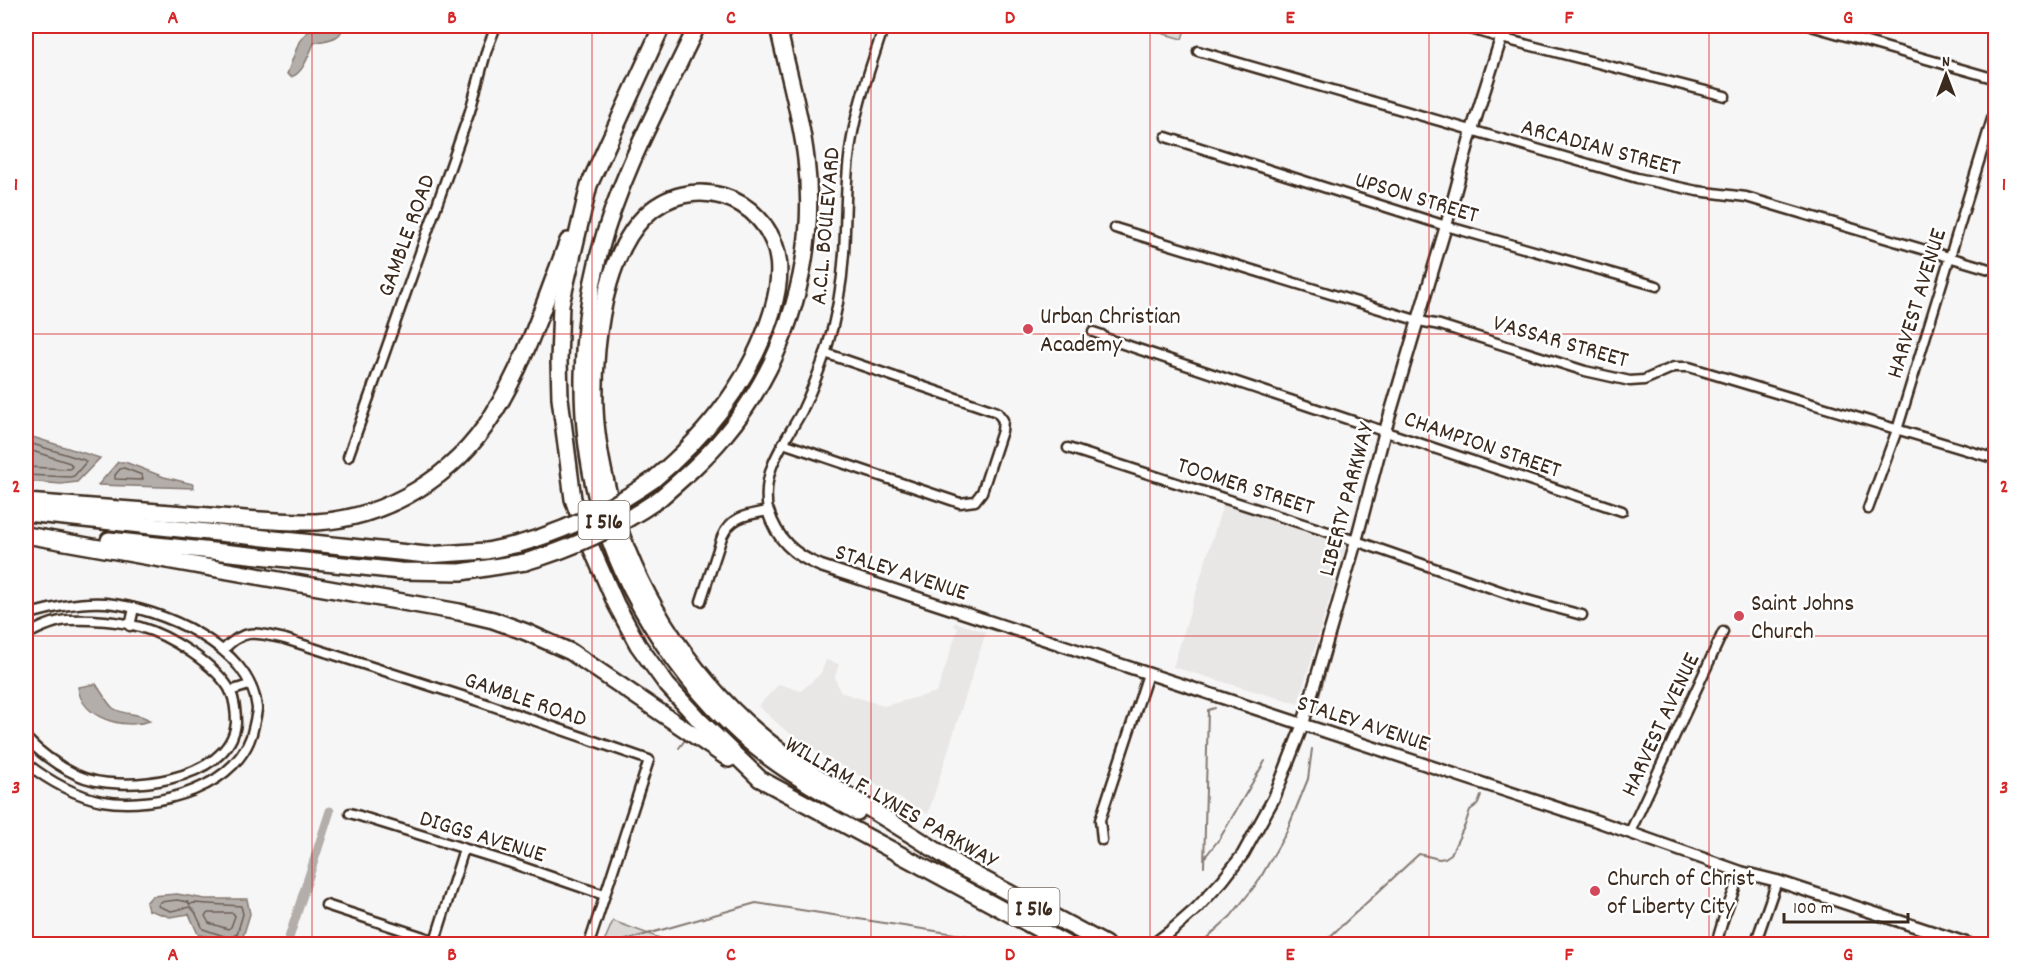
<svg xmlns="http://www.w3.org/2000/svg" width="2021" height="970" font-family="Dekko,sans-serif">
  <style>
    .built { fill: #e9e7e6 }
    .green { fill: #dbd9d6; stroke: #8b827a; stroke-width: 1.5 }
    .water { fill: #b4aeaa; stroke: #847972; stroke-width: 1.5 }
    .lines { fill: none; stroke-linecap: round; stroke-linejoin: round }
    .shore { stroke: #6b5f56; stroke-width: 1.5 }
    .stream { stroke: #847972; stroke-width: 2 }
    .canal { stroke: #b4aeaa; stroke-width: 9 }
    .minor-casing { stroke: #3b2a1e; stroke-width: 13 }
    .tertiary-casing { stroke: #3b2a1e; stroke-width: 15 }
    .motorway-casing { stroke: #3b2a1e; stroke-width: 20 }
    .minor { stroke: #fff; stroke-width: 8 }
    .tertiary { stroke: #fff; stroke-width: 10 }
    .motorway { stroke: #fff; stroke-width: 15 }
    .motorway-bridge-casing { stroke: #3b2a1e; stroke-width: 20; stroke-linecap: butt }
    .motorway-bridge { stroke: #fff; stroke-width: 15 }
    .grid { fill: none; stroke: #d62828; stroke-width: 1.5; stroke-opacity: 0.55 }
    .poi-dot { fill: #d1495b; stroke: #fff; stroke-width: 2 }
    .labels { text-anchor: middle; stroke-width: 5; stroke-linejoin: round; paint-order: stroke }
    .shield { fill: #fff; stroke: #766a62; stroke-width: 1.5 }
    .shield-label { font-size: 22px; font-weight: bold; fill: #3b2a1e }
    .street-label { font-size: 24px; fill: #3b2a1e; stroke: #fff }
    .poi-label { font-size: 24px; fill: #3b2a1e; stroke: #fff; text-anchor: start }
    .neatline { fill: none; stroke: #d62828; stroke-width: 2 }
    .grid-label { font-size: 20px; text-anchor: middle; font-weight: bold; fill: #d62828 }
  </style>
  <rect width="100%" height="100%" fill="#f7f6f6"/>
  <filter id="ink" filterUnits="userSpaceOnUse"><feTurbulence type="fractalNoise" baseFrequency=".0167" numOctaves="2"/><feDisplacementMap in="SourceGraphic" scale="12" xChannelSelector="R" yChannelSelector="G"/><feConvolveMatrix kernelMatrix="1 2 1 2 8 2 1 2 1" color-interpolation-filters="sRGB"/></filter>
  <g filter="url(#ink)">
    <g class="built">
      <polygon points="1223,504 1346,545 1298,704 1173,667"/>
      <polygon points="955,622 986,632 928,814 824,756 785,730 758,706 779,684 801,691 821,673 826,660 839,664 835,677 840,692 884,706 937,692 958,628 954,626"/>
    </g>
    <g class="green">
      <polygon points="1136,26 1186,26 1182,39"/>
      <polygon points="613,921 676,944 603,944"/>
    </g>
    <g class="water">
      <path d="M326,26H341L343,28C339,41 326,39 314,43C309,54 303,74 291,77L287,74L299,42L307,32Z"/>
      <polygon points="26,435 100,458 77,482 61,484 26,481"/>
      <polygon points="118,462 125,462 164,477 193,484 194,488 98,485"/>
      <path d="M96,684C101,691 107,703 113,708C124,716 141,712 150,721C123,730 81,718 78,687Z"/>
      <polygon points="177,894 205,899 247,899 250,914 242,940 231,943 198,934 189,914 170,917 148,910 146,903 152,896"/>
    </g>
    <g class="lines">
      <g class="shore">
        <polyline points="26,442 84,460 86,462 74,476 70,477 26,475"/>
        <polyline points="26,449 70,463 72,466 70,469 26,467"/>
        <polygon points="124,468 142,475 143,479 140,480 115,479 115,475 120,469"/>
        <polygon points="177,900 188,902 190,905 193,903 241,906 243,914 237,934 230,938 203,929 195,912 190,907 171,911 158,906 160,902"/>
        <polygon points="208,913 233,913 235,916 231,927 228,929 209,923 205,916"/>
      </g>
      <g class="stream">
        <polyline points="1315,711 1353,571"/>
        <polyline points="679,748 685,740"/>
        <polyline points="1205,857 1220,838 1265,761"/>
        <polyline points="1204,867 1208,710 1215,708"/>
        <polyline points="579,944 580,939"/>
        <polyline points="612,944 756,903 1019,944"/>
        <polyline points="1200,944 1231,916 1258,882 1286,833 1308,779 1312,749"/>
        <polyline points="1322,944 1419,854 1439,859 1445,858 1451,854 1465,825 1470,810 1478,804 1481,796"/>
      </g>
      <polyline class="canal" points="287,944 330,811"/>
      <g class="minor-casing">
        <g id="minor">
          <polyline points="1461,26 1501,38 1725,96"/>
          <polyline points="1811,26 1996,79"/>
          <polyline points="1198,51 1637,178 1697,191 1746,197 1996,271"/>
          <polyline points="1166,137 1446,226 1657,286"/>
          <polyline points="1115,228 1419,321 1440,325 1585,371 1630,381 1644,380 1674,367 1689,367 1996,459"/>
          <polyline points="1093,332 1102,335 1105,338 1622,511"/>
          <polyline points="783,443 960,503 975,501 982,492 1002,431 1003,420 997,412 825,353"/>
          <polyline points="1068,448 1356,541 1523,599 1582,615"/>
          <polyline points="348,457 470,111 487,49 496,26"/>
          <polyline points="1868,509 1897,430 1996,106"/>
          <path d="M701,601L722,537C731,516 747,515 768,511C761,469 783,446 802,411C811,392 819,372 826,351C836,319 842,287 844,253C846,221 845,189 849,158C854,112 870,69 884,26"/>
          <path d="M26,615C51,608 79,601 106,603C160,608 251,646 257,708C257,713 255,720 254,725C243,788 156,810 102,801C73,795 49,781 26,763"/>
          <polyline points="130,626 134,608"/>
          <path d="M26,635C39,628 53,621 68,620C90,619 119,621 140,627C169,635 217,665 231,692C235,702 236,713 236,723C230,782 119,795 77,775C58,766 40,753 26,738"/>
          <path d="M223,650C245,627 257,633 285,639L481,702L649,760L589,944"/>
          <polyline points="230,691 249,685"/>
          <polyline points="350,813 511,863 604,895"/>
          <polyline points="1630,832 1723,632"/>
          <polyline points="1102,840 1100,820 1148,674"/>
          <polyline points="326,905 445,944"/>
          <polyline points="434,944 464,849"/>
          <polyline points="1716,944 1724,917 1741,872"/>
          <polyline points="1755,944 1777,881"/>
        </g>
      </g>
      <g class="tertiary-casing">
        <g id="tertiary">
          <path d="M768,511C777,539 793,555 821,566L1594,820L1741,872L1777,881L1969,944"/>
          <polyline points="1154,944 1171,931 1197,908 1223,880 1243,854 1274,798 1303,724 1356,541 1385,431 1446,226 1472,130 1505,26"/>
        </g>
      </g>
      <g class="motorway-casing">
        <g id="motorway">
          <polyline points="662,26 589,185 561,304 559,361 560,398 573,499 586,536 616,604 638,645 667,685 700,721 760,779 1066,944"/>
          <path d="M697,26C662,100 620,174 599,254C579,333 577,419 597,499C622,597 690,699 771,759C798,779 827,795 857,812"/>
          <path d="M653,480C707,435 751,380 772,312C782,278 784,246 758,218C739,197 709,189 683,195C605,212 593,343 595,408C596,437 602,467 609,495C621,540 639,583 664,623C690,664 721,702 758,733C788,759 823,780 857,801C893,823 929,845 964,869"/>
          <path d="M659,499C682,479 705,459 724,436C788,360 818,257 806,159C801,114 787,70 778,26"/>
          <path d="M26,502C83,506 140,511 198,515C237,518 277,523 316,522C387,518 455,476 492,416C526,362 545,300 568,241"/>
          <polyline points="26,513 427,555 487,551 519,544"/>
          <polyline points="26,535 459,612 493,620 526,632 571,652 729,759"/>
          <polyline points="109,540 400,571 461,572 525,562"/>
          <polyline points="955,864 1105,944"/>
        </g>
      </g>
      <use href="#minor" class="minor"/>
      <use href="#tertiary" class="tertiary"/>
      <use href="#motorway" class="motorway"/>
      <g class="motorway-bridge-casing">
        <g id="motorway-bridge">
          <path d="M519,544C568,530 611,509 653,480"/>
          <path d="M525,562C574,548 617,528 659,499"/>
        </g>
      </g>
      <use href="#motorway-bridge" class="motorway-bridge"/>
    </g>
  </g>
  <path class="grid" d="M312,26V944M592,26V944M871,26V944M1150,26V944M1429,26V944M1709,26V944M26,334H1996M26,636H1996"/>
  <g class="poi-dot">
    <circle cx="1028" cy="329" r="6"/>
    <circle cx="1739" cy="616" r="6"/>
    <circle cx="1595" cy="891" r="6"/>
  </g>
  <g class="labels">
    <g class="shield">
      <rect x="578.5" y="501" width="51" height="38" rx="4.5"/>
      <rect x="1008.5" y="888" width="51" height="38" rx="4.5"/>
    </g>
    <g class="shield-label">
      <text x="604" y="528">I 516</text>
      <text x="1034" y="915">I 516</text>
    </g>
    <g class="street-label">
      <text transform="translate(1601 146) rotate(15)" y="8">ARCADIAN STREET</text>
      <text transform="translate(1417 196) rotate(17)" y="8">UPSON STREET</text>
      <text transform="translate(824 226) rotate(-85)" y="8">A.C.L. BOULEVARD</text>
      <text transform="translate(405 235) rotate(-70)" y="8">GAMBLE ROAD</text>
      <text transform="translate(1915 303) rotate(-73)" y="8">HARVEST AVENUE</text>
      <text transform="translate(1561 340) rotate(16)" y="8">VASSAR STREET</text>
      <text transform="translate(1483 443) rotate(19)" y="8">CHAMPION STREET</text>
      <text transform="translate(1246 485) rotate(18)" y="8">TOOMER STREET</text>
      <text transform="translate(1345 499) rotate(-75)" y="8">LIBERTY PARKWAY</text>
      <text transform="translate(902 571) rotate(18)" y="8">STALEY AVENUE</text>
      <text transform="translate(526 698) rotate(19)" y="8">GAMBLE ROAD</text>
      <text transform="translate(1364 722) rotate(18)" y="8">STALEY AVENUE</text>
      <text transform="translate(1659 724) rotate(-65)" y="8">HARVEST AVENUE</text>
      <text transform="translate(892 801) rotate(30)" y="8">WILLIAM F. LYNES PARKWAY</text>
      <text transform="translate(483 835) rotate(17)" y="8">DIGGS AVENUE</text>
    </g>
    <g class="poi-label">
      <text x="1040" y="323">Urban Christian<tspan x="1040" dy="28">Academy</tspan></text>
      <text x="1751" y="610">Saint Johns<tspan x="1751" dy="28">Church</tspan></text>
      <text x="1607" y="885">Church of Christ<tspan x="1607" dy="28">of Liberty City</tspan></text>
    </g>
  </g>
  <rect width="2021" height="970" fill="none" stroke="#fff" stroke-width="66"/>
  <g transform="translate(1946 75)" stroke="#ffffff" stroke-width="4.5" paint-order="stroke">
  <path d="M0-4.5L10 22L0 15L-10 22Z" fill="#3b2a1e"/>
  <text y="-9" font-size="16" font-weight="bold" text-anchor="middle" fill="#3b2a1e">N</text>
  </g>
  <path d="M1784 913v9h124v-9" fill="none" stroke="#3b2a1e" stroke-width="3"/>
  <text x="1793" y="913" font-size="18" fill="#3b2a1e" stroke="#ffffff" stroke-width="4.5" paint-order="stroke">100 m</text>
  <rect x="33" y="33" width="1955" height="904" class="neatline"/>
  <g class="grid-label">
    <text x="173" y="23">A</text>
    <text x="452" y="23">B</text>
    <text x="731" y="23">C</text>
    <text x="1010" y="23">D</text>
    <text x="1290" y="23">E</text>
    <text x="1569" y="23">F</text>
    <text x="1848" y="23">G</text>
    <text x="16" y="190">1</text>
    <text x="2004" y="190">1</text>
    <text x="16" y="492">2</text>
    <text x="2004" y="492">2</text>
    <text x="16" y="793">3</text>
    <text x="2004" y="793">3</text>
    <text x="173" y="960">A</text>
    <text x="452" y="960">B</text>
    <text x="731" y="960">C</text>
    <text x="1010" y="960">D</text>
    <text x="1290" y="960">E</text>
    <text x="1569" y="960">F</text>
    <text x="1848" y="960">G</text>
  </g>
</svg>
